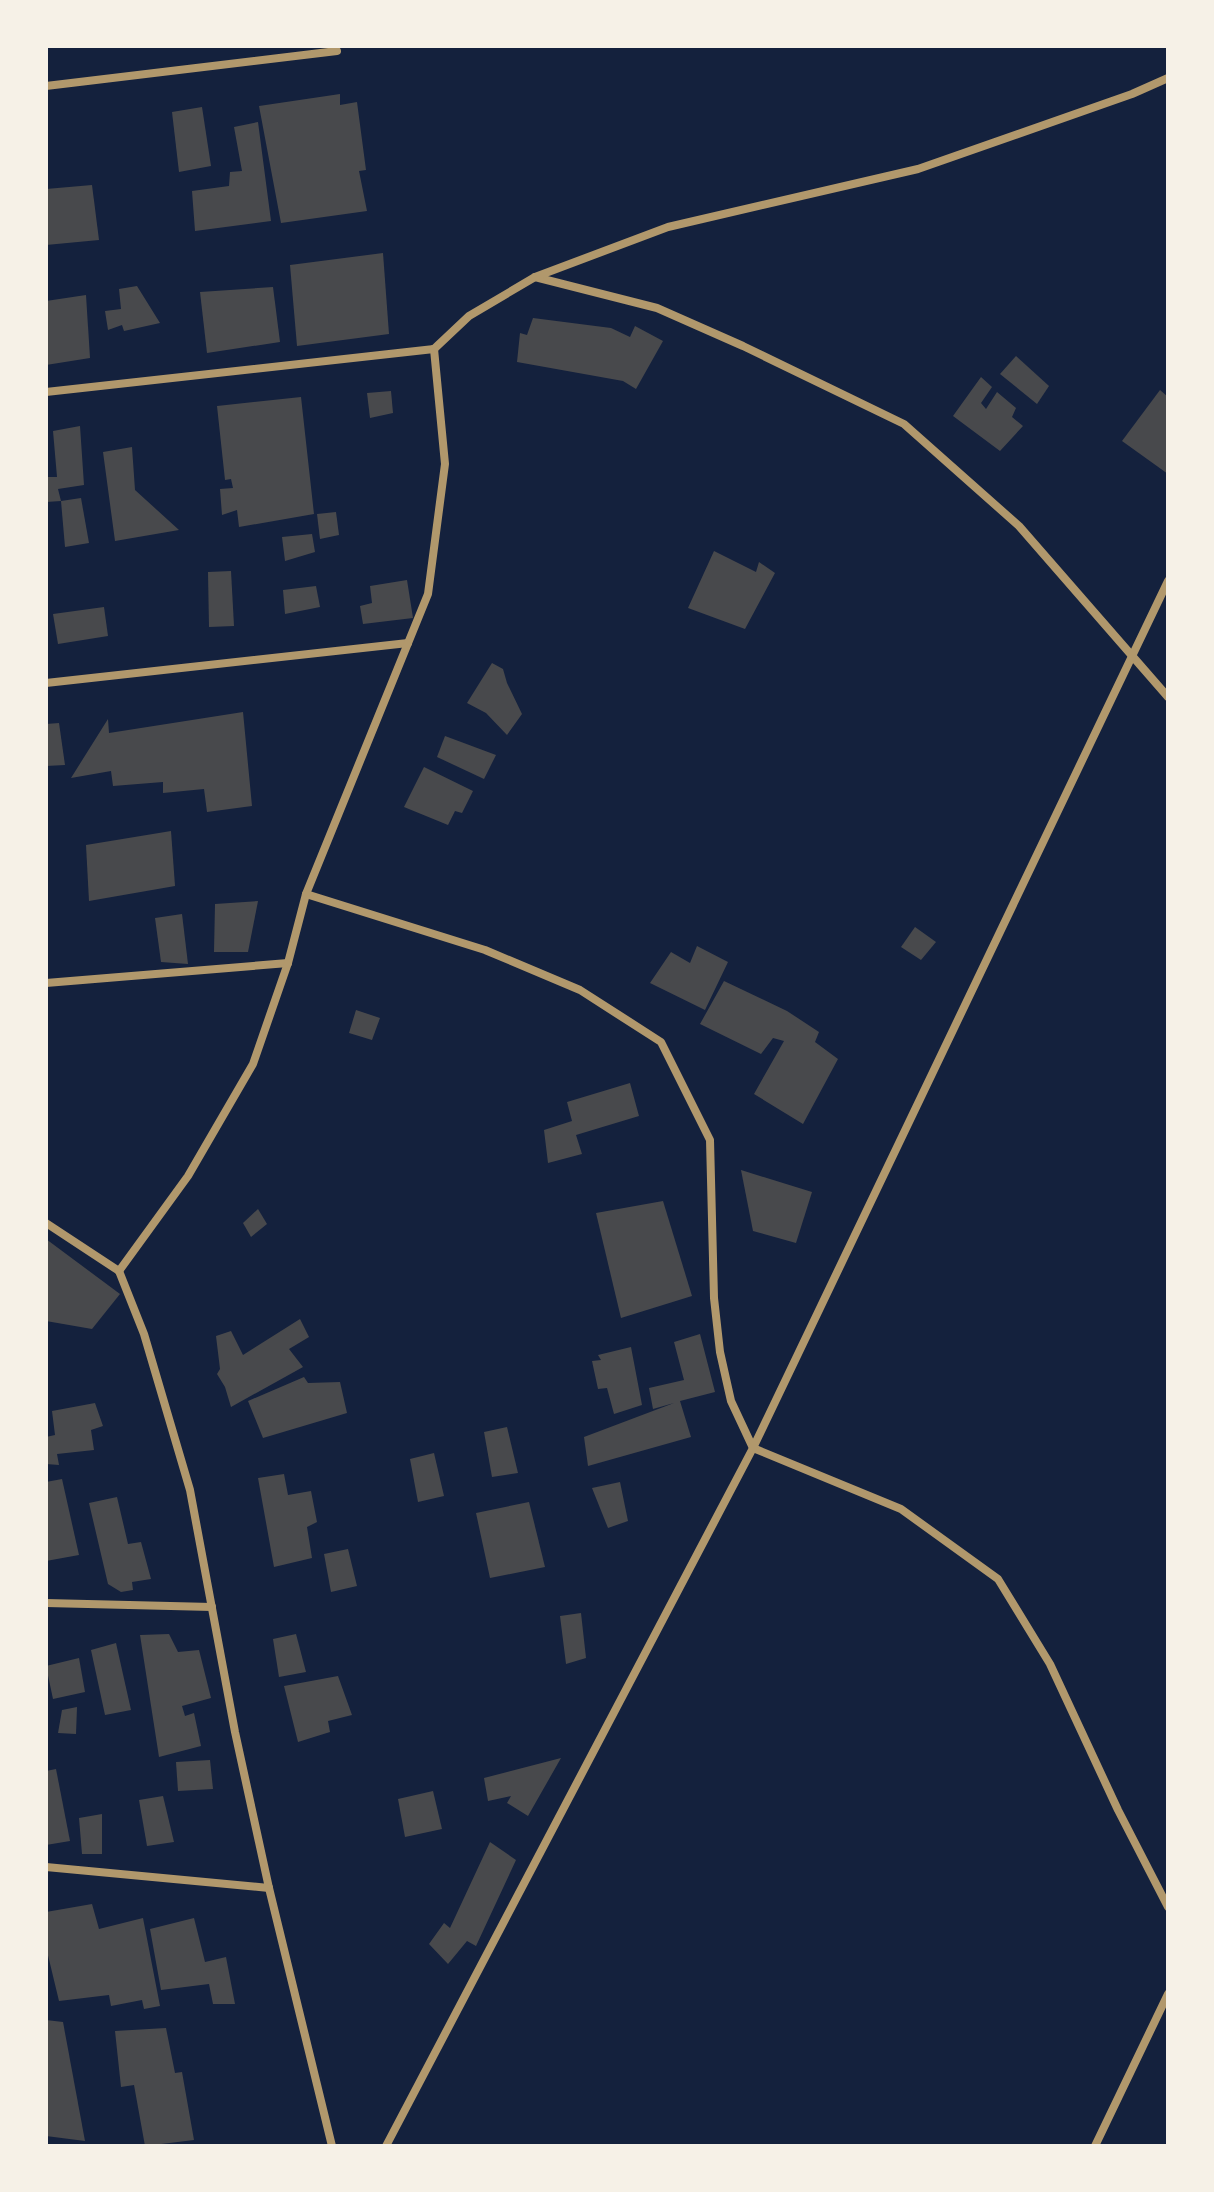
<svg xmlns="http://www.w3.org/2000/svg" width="1214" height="2192" font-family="'DejaVu Sans',sans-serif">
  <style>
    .building { fill: #48494c }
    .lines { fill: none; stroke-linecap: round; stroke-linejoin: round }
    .minor { stroke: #b1986c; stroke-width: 8 }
  </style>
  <rect width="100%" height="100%" fill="#14213d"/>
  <g class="building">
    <polygon points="340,94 340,105 357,102 366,170 359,171 367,211 281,223 259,106"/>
    <polygon points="202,107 211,166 179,172 172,112"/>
    <polygon points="258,122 271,221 195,231 192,191 229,186 230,172 242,171 234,127"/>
    <polygon points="92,185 99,240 46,245 46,189"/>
    <polygon points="383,253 389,334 297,346 290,265"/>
    <polygon points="137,286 160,323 124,331 122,325 108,330 105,311 121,309 119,289"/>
    <polygon points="273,287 280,342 207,353 200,292"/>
    <polygon points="86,295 90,358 46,365 46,301"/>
    <polygon points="533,318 611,328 630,337 635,326 663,341 636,389 623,381 517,362 520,333 527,335"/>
    <polygon points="1016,356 1049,386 1037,404 1000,374"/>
    <polygon points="981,377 992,387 981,403 986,409 997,392 1016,408 1012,417 1023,426 1000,451 953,416"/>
    <polygon points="1160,390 1168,397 1168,474 1122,441"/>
    <polygon points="391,391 393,413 370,418 367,393"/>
    <polygon points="301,397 314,514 239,527 237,510 222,515 220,489 233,488 231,479 225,480 217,406"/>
    <polygon points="80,426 84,485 58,489 61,501 46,502 46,477 57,477 53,431"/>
    <polygon points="132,447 135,490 179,530 115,541 103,452"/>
    <polygon points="81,498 89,543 65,547 61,501"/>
    <polygon points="336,512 339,535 320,539 317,514"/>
    <polygon points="312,534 315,552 285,561 282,537"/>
    <polygon points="714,551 756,572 759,562 775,573 745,629 688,608"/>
    <polygon points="231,571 234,626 209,627 208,572"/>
    <polygon points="407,580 413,618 363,624 360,606 372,603 370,586"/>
    <polygon points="316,586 320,607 285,614 283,590"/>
    <polygon points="104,607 108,636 58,644 53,614"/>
    <polygon points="492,663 503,669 507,683 522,714 507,735 486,713 467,703"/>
    <polygon points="243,712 252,806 207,812 204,789 163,793 163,782 113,786 111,771 71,778 108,719 109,733"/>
    <polygon points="59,723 65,765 46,766 46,724"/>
    <polygon points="445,736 496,755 484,779 437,757"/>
    <polygon points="424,767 473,791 462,813 455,811 448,825 404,807"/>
    <polygon points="171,831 175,886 89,901 86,845"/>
    <polygon points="258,901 248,952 214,952 215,904"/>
    <polygon points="182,914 188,964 161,962 155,918"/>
    <polygon points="915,927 936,942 921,960 901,947"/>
    <polygon points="697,946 728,962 705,1010 650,983 671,952 690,963"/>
    <polygon points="724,981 787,1011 819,1032 815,1042 838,1059 803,1124 754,1094 784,1041 773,1038 761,1054 700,1024"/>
    <polygon points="356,1010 380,1018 372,1040 349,1033"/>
    <polygon points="630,1083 639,1116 576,1135 582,1154 548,1163 544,1130 572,1121 567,1102"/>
    <polygon points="741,1170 812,1192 796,1243 753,1231"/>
    <polygon points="663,1201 692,1296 621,1318 596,1213"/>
    <polygon points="258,1209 267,1224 251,1237 243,1223"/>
    <polygon points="46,1239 120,1294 92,1329 46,1321"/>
    <polygon points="300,1319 309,1337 289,1349 303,1367 231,1407 225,1387 217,1374 220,1369 216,1336 231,1331 243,1355"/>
    <polygon points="700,1334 715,1392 680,1401 691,1437 588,1466 584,1437 674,1403 653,1409 649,1388 684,1380 674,1342"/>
    <polygon points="631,1347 642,1405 614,1414 607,1388 598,1389 592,1361 601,1360 598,1355"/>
    <polygon points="304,1377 308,1383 340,1382 347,1413 263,1438 248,1401"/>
    <polygon points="95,1403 103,1426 91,1430 94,1450 57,1454 59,1465 46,1464 46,1437 55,1435 52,1411"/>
    <polygon points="507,1427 518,1473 492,1477 484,1432"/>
    <polygon points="434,1453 444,1496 418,1502 410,1459"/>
    <polygon points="284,1474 288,1495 311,1491 317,1522 307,1527 312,1558 274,1567 258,1478"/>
    <polygon points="62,1479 79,1555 46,1561 46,1482"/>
    <polygon points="620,1482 628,1521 608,1528 592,1488"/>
    <polygon points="117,1497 128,1544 141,1542 151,1579 132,1582 133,1590 121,1592 108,1584 89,1503"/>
    <polygon points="529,1502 545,1567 490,1578 476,1513"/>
    <polygon points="348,1549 357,1586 331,1592 324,1554"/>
    <polygon points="581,1613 586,1658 566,1664 560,1616"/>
    <polygon points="169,1634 178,1652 199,1650 211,1698 182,1706 185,1716 194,1713 201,1746 159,1757 140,1635"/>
    <polygon points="296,1634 306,1672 279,1677 273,1639"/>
    <polygon points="116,1643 131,1710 105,1715 91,1650"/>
    <polygon points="79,1658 85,1692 53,1699 46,1666"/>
    <polygon points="338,1676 352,1715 328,1721 330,1732 298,1742 284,1686"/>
    <polygon points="77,1707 76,1734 58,1733 62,1710"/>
    <polygon points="561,1758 528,1816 507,1803 511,1796 488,1801 484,1778"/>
    <polygon points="210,1760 213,1789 178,1791 176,1762"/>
    <polygon points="56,1769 70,1841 46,1845 46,1771"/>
    <polygon points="433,1791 442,1829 405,1837 398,1799"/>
    <polygon points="163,1796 174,1842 147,1846 139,1800"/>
    <polygon points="102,1814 102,1854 82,1854 79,1818"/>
    <polygon points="490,1842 516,1860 476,1946 467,1941 448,1964 429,1944 444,1923 450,1928"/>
    <polygon points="92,1904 99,1929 143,1918 160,2006 144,2009 142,2000 111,2006 109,1995 59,2001 46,1947 46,1912"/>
    <polygon points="194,1918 205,1962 226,1957 235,2004 213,2004 209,1984 161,1990 150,1929"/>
    <polygon points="46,2020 63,2022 85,2141 46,2136"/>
    <polygon points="166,2028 175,2073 182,2072 194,2140 145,2146 134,2085 121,2087 115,2031"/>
  </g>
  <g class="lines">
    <g class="minor">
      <polyline points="46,86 337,51"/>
      <polyline points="535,277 657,308 743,346 904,424 1019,526 1168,697"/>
      <polyline points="434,349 469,316 535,277 668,227 918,169 1132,94 1168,78"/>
      <polyline points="46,392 434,349"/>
      <polyline points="46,683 408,643"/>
      <polyline points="306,894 485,950 580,990 661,1042 710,1140 714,1298 720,1352 731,1401 753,1448 901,1509 998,1579 1050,1664 1118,1810 1168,1907"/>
      <polyline points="46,983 288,963"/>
      <polyline points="46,1223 119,1271"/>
      <polyline points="119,1271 188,1176 253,1064 288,963 306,894 428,594 445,464 434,349"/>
      <polyline points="119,1271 144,1334 190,1490 235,1732 269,1888 332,2146"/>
      <polyline points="46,1603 212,1607"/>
      <polyline points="46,1867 269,1888"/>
      <polyline points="386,2146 753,1448 1168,581"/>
      <polyline points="1095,2146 1168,1994"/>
    </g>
  </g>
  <rect width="1214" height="2192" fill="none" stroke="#f6f1e7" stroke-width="96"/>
</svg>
